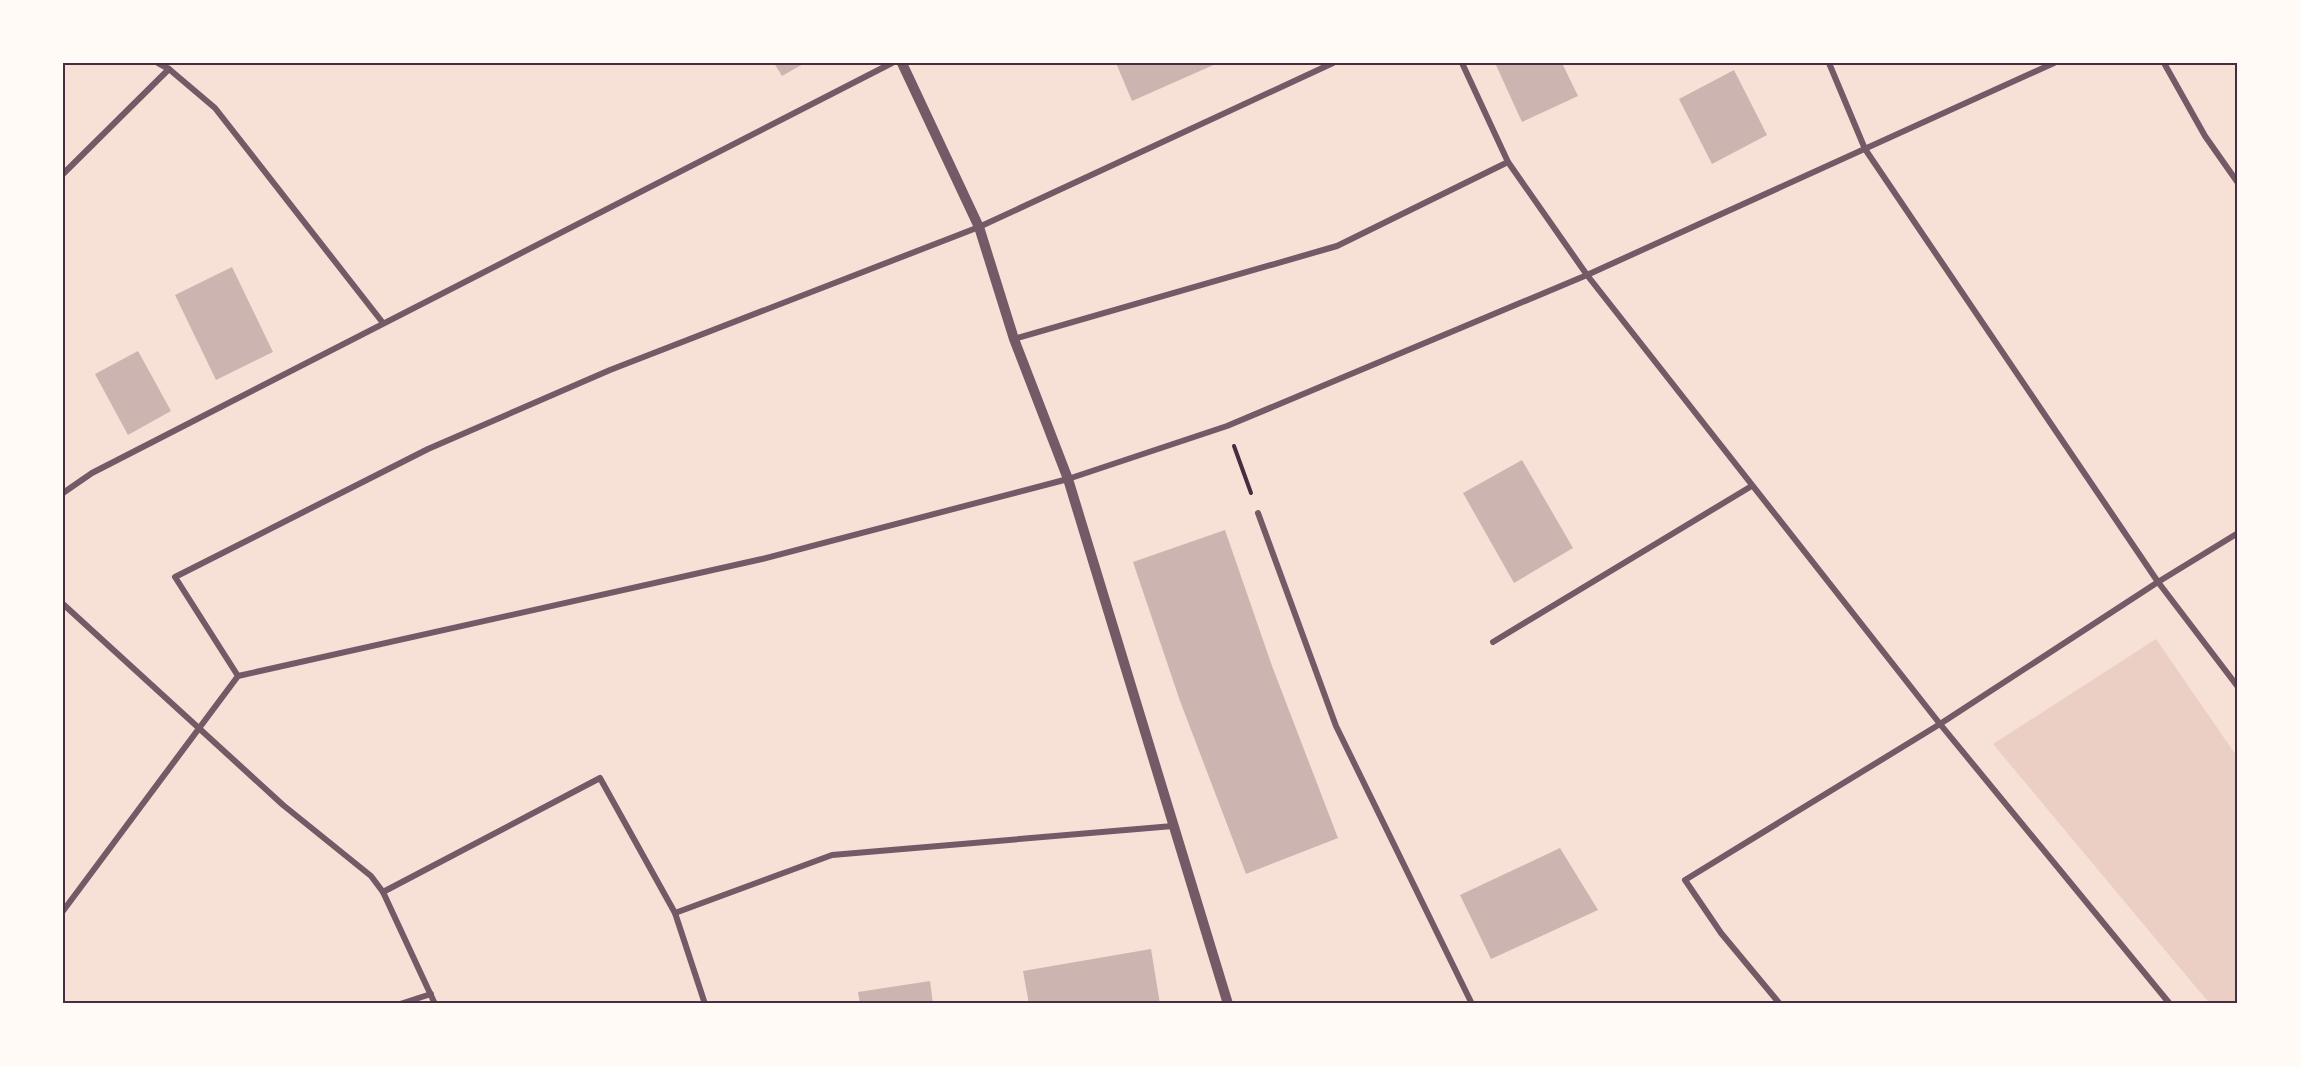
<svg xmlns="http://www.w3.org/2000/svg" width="2301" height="1067" font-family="Commissioner,sans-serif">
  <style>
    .green { fill: #ebcfc5 }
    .building { fill: #ccb4b1 }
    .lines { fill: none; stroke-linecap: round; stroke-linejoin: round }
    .path { stroke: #4a2c40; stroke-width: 4 }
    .minor { stroke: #755966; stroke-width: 6 }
    .tertiary { stroke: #755966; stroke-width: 10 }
    .neatline { fill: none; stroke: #4a2c40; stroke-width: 2 }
  </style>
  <rect width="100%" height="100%" fill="#f7e1d7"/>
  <polygon class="green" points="2156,639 2238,758 2238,1004 2210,1004 1993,744"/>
  <g class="building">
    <polygon points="774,63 805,63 782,76"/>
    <polygon points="1116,63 1218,63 1132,101"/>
    <polygon points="1495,63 1562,63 1578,96 1522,122"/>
    <polygon points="1734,70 1767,135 1712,164 1679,99"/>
    <polygon points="232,267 273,352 216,380 175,295"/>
    <polygon points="138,351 171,411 128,435 95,374"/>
    <polygon points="1522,460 1573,548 1514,583 1463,493"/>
    <polygon points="1225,530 1272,666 1338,838 1246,874 1180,701 1133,562"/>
    <polygon points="1560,848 1598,910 1491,959 1460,895"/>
    <polygon points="1151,949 1160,1004 1029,1004 1023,971"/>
    <polygon points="930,981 933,1004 860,1004 858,992"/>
  </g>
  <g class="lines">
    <polyline class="path" points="1234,446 1251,493"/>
    <g class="minor">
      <polyline points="158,63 169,69 215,108 383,323"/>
      <polyline points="1462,63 1508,162 1587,275 1940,724 2170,1004"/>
      <polyline points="1829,63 1865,149 2158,582 2238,687"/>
      <polyline points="2164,63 2205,136 2238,183"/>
      <polyline points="63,174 169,69"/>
      <polyline points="1014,339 1337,246 1508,162"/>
      <polyline points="63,493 92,473 892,63"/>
      <polyline points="1258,513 1336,726 1472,1004"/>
      <polyline points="63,604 283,805 371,876 383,892 435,1004"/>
      <polyline points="1493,642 1750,487"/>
      <polyline points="238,676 175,577 428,449 610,370 979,227 1333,63"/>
      <polyline points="383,892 600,778 675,913 705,1004"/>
      <polyline points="63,911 238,676 762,559 1068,479 1227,426 1587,275 2054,63"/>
      <polyline points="675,913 832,855 1173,826"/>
      <polyline points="400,1004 431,994"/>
      <polyline points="1780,1004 1721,933 1685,880 1940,724 2158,582 2238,533"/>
    </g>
    <polyline class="tertiary" points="902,63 979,227 1014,339 1068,479 1228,1004"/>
  </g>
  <rect width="2301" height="1067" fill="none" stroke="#fffaf5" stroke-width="129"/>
  <rect x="64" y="64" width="2172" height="938" class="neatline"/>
</svg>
